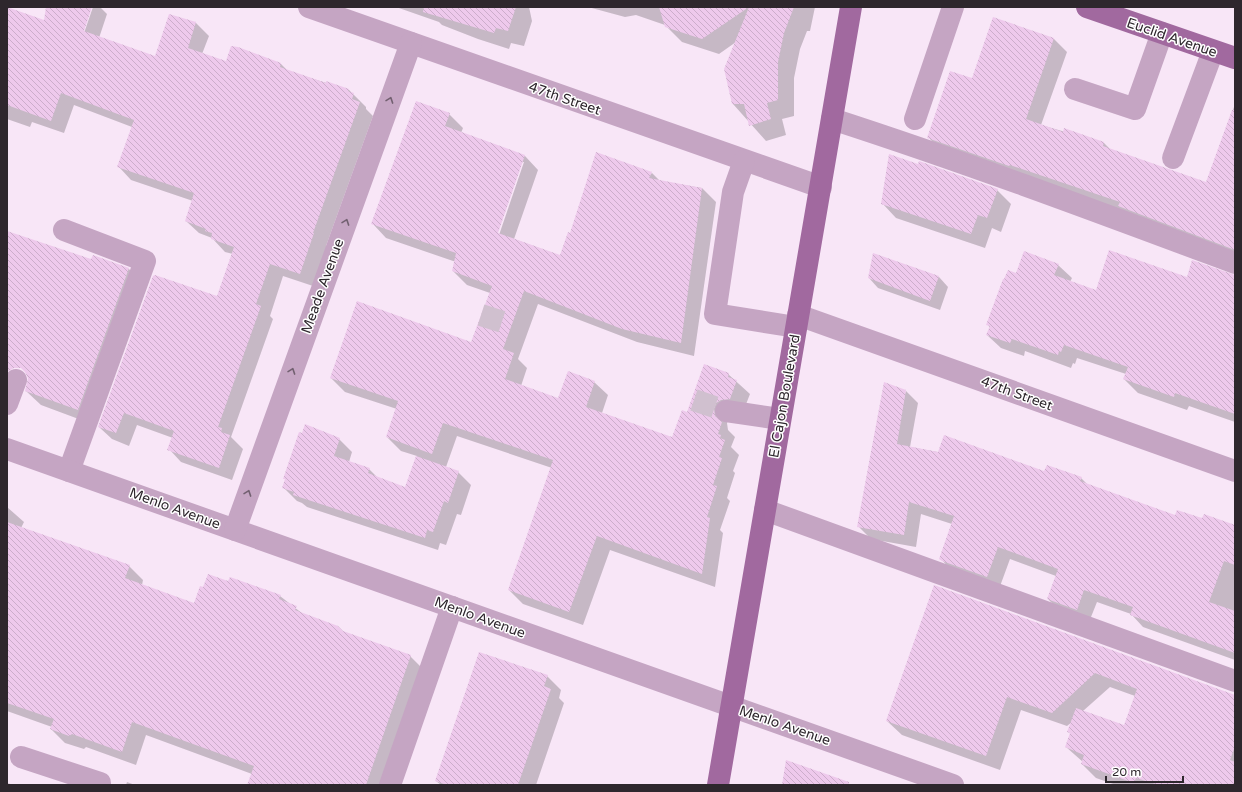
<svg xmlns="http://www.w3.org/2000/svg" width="1242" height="792" font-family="'Varela Round',sans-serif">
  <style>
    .shadow { fill: #0003; fill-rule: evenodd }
    .building { fill: url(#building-back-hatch) }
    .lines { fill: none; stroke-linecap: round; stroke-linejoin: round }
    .minor-tunnel { stroke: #d0c0cf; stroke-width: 22; stroke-dasharray: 22 11; stroke-linecap: butt }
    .minor { stroke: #c5a5c3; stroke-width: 22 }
    .major { stroke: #a1699f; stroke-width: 22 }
    .oneway { stroke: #726070 }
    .labels { text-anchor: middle; stroke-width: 3; stroke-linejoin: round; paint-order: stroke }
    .street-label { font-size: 14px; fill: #2e272d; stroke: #fff }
  </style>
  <defs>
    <pattern id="building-back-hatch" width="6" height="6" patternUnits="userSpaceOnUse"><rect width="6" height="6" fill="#eec9ec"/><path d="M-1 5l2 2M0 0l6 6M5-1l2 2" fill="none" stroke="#ccadcb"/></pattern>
  </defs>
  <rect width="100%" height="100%" fill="#f8e6f7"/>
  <g class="shadow">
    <polygon points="47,7 91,7 81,36 83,36 93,7 100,7 107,14 99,38 156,57 170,15 196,23 209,36 202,54 227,62 237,48 281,64 288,71 349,90 366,107 366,109 373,116 326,246 327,247 313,286 283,276 270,316 273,319 231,437 243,449 232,480 181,462 169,449 173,438 137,425 129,446 112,439 99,427 218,298 233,254 225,252 212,238 199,233 186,221 193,201 131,180 119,167 132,127 74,105 64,133 32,122 30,127 7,119 7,8 45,21"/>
    <polygon points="396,7 529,7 532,21 524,46 511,43 509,49 478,39 442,25 439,22"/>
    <polygon points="588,7 815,7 810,31 807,31 800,49 794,78 794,116 782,119 786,135 766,141 733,104 736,42 719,54 682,42 665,25 636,15 625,17"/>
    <polygon points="1054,39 1067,52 1041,125 1104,143 1110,149 1207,184 1235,104 1235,257 942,151 928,137 973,80"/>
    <path d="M449,114L463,128L461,133L525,156L538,170L514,239L561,256L571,234L652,173L660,181L702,188L716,202L694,356L637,342L538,304L518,359L527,368L521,386L559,399L594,382L608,395L602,413L673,439L687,413L728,374L750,394L743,412L730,417L727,423L728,430L735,437L731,447L739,455L733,471L735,473L727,498L730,501L720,530L723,533L715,587L610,550L583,625L523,604L509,590L552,468L457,436L446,467L458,472L471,485L461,515L457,514L446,545L440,543L438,550L307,507L302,503L297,501L284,488L286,480L284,478L339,439L352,452L349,462L369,469L378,478L406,488L417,456L401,451L387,437L397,409L345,392L331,378L472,343L490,293L467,285L453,271L456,262L386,238L373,224ZM522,162H524L498,238L496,237Z"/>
    <polygon points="997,190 1011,204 1001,232 992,228 985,248 896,218 882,203"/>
    <polygon points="7,232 92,260 129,269 143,284 92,424 41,405 26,391 29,378 29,359 7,370"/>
    <polygon points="874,254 939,277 948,287 940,310 878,288 869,278"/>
    <polygon points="1058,265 1072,278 1070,282 1096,291 1188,278 1235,276 1235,422 1189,406 1187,410 1138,393 1124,379 1126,374 1077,358 1075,364 1073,363 1071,368 1025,351 1024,356 1001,348 987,335 990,328 988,325 1017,274"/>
    <polygon points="906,391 918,403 910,447 1081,478 1089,486 1176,516 1235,526 1235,660 1143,627 1131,614 1097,602 1089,622 1060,611 1048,599 1056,576 1010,559 999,589 952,571 940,558 952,524 921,514 916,547 871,539 858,526"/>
    <polygon points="7,507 24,522 21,528 129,566 143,580 142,585 194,604 203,588 229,582 280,596 303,614 343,632 410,656 424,670 384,785 248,785 252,774 146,735 136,765 86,747 84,749 65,743 51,729 52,727 7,711"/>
    <path d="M935,586L1235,696V785H1116L1096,778L1082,764L1083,762L1066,747L1071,734L1068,731L1072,722L1067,726L1021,710L1000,770L902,735L887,721ZM1110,687L1135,696L1125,726L1083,711Z"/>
    <polygon points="547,676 561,690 559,698 564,703 536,785 441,785 436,781"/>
    <polygon points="127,782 135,785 126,785"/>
    <polygon points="7,783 14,785 7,785"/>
  </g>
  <g class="building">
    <polygon points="7,7 44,20 46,7 92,7 84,31 155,56 169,14 196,22 188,48 226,61 231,46 238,47 281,63 280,67 326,83 326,81 349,89 348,91 354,93 352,99 360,102 313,233 314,233 300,274 270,264 256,304 261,306 218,427 222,428 221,432 230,435 219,468 167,450 174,431 124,413 116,433 98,427 153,276 155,275 217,296 234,247 211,239 212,233 205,231 206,229 185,221 194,193 117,167 134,120 61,93 51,121 7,105"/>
    <polygon points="424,7 516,7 508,31 496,28 494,33 423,12"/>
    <polygon points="659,7 749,7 702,39 665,27"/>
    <polygon points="749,7 794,7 784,33 778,62 778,100 767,103 771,119 749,126 744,104 732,104 724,69"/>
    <polygon points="993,17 1054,38 1026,119 1063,132 1064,128 1104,142 1103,146 1206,182 1232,110 1235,110 1235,250 1118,206 1120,202 1010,165 1009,166 927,138 950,71 972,78"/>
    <polygon points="416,101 450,113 445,126 525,155 498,233 560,255 568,232 570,233 596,152 652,172 649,178 702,188 681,343 622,329 524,291 503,349 514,353 505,379 558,398 568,371 595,381 586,407 672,437 682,410 687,412 704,364 729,373 728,377 737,380 730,399 721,400 716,403 714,409 715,416 722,422 718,434 721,435 720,438 725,440 719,457 722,458 713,485 717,486 707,517 710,518 702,574 597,536 569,612 508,590 553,460 443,423 432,454 386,437 398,401 330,378 357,301 471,342 492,286 452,271 456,253 371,224"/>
    <polygon points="889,154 918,164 919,161 998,189 987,218 978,215 971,234 881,204"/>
    <polygon points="7,231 91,259 93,255 129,268 78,410 25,391 28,378 25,372 21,368 14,368 7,372"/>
    <polygon points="1109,250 1187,277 1192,260 1235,275 1235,414 1175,393 1174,397 1123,379 1128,367 1064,345 1061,352 1059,351 1058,355 1012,339 1010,343 986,335 990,326 986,325 1003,279 1004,279 1008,270 1016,273 1024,251 1059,264 1054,275 1096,290"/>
    <polygon points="873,253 939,276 930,301 868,278"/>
    <polygon points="884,382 906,390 897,444 938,452 944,435 1044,471 1047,465 1082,477 1080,481 1175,515 1177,510 1202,518 1204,514 1235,525 1235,565 1224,561 1209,602 1235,611 1235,653 1130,615 1133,607 1084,590 1077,610 1047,599 1058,569 998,547 987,577 942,561 939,559 954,516 909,502 904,535 857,527"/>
    <polygon points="305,424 340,438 334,456 370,468 368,473 405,487 416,456 459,471 448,503 444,501 433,532 427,530 425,538 293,495 294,492 282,488 285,479 283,479 299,432 302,433"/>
    <polygon points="7,522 130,565 125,578 194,603 200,586 203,587 208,574 228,581 230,577 281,595 279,599 297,606 295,610 338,626 343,631 411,655 366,785 247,785 254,766 132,722 122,752 72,734 69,736 50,729 54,719 7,703"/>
    <polygon points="934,585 1235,695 1235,746 1230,760 1235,762 1235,785 1159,785 1136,778 1134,783 1081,764 1084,755 1065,747 1070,733 1067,732 1076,708 1124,725 1137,689 1095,673 1052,713 1007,697 986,756 886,721"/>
    <polygon points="479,652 548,675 544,686 551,689 518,785 447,785 435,781"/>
    <polygon points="786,760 849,782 849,785 782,785"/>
  </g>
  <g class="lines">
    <g class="minor-tunnel">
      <polyline points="481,315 512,325"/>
      <polyline points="694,400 726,411"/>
    </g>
    <g class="minor">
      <polyline points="309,7 821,187"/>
      <polyline points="1075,89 1135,109 1162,33"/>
      <path d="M832,119C968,163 1101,213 1235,263"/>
      <polyline points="915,119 953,7"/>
      <polyline points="1173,158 1213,51"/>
      <polyline points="744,161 733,192 715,314 796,327"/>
      <polyline points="64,230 145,261 69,471"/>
      <polyline points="798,315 1235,471"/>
      <polyline points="7,404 16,380"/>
      <polyline points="726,411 780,419"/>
      <polyline points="7,449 953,785"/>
      <polyline points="765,510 1235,681"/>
      <polyline points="235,530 411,43"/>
      <polyline points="21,757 100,783 100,785"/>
      <polyline points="390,785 452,607"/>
    </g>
    <g class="major">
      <polyline points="1087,7 1235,58"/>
      <polyline points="718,785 851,7"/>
    </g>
  </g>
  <defs><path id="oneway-chevron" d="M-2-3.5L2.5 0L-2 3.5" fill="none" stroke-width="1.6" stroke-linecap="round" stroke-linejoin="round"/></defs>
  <g class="oneway">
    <use href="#oneway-chevron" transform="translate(390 100) rotate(-70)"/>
    <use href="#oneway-chevron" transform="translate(346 222) rotate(-70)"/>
    <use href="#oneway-chevron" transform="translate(292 371) rotate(-70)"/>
    <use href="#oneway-chevron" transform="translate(248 493) rotate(-70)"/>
  </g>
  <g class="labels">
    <g class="street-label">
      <text transform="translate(1172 37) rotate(19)" y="5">Euclid Avenue</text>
      <text transform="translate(565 98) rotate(19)" y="5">47th Street</text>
      <text transform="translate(322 286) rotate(-70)" y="5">Meade Avenue</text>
      <text transform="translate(1017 393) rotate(20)" y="5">47th Street</text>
      <text transform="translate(784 396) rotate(-80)" y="5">El Cajon Boulevard</text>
      <text transform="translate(175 508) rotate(20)" y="5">Menlo Avenue</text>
      <text transform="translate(480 617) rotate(20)" y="5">Menlo Avenue</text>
      <text transform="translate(785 725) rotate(19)" y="5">Menlo Avenue</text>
    </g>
  </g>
  <rect width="1242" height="792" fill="none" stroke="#2e272d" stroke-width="16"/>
  <path d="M1106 776v6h77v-6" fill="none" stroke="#2e272d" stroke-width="2"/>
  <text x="1112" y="776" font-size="12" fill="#2e272d" stroke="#ffffff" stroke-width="3" paint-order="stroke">20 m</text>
</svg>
